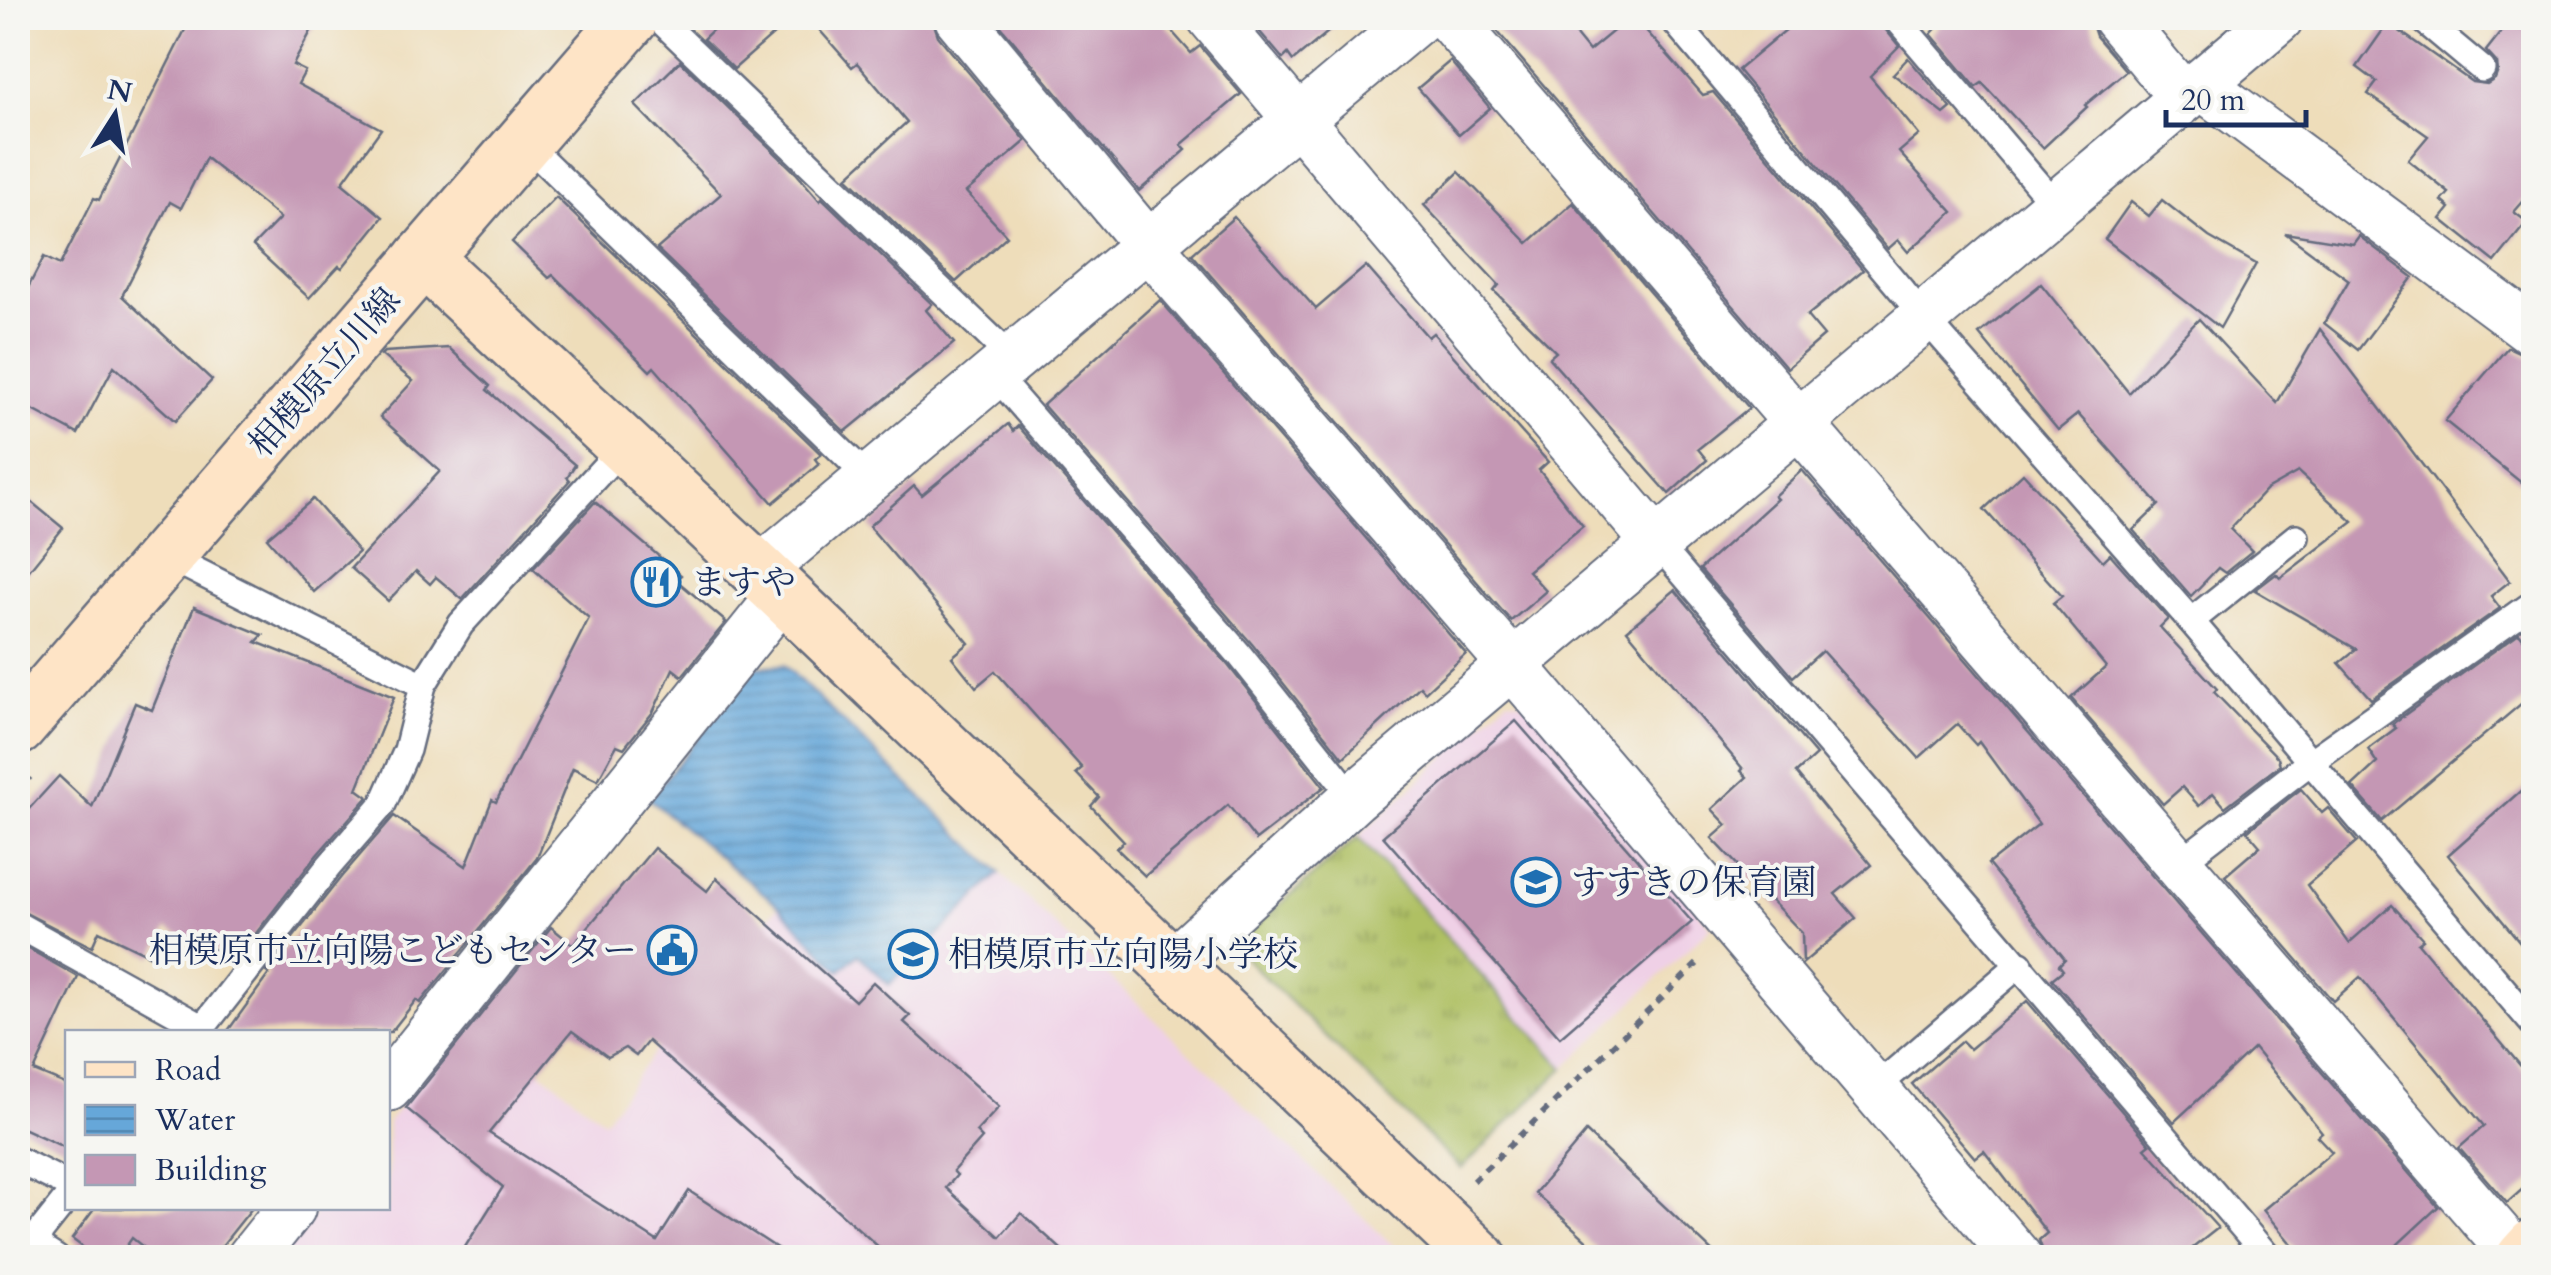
<svg xmlns="http://www.w3.org/2000/svg" width="2551" height="1275" font-family="Cardo,'Noto Serif JP',serif">
  <style>
    .built { fill: #efd0e6 }
    .grass { fill: url(#grass-tufts); stroke: #657860; stroke-width: 2.5 }
    .water { fill: url(#water-rules); stroke: #406b9c; stroke-width: 2.5 }
    .building { fill: #c497b4 }
    .lines { fill: none; stroke-linecap: round; stroke-linejoin: round }
    .lane-casing { stroke: #656c7e; stroke-width: 30 }
    .street-casing { stroke: #656c7e; stroke-width: 52 }
    .secondary-casing { stroke: #656c7e; stroke-width: 60 }
    .path { stroke: #656c7e; stroke-width: 6; stroke-dasharray: 8 8; stroke-linecap: butt }
    .lane { stroke: #fff; stroke-width: 25 }
    .street { stroke: #fff; stroke-width: 48 }
    .secondary { stroke: #fee4c6; stroke-width: 55 }
    .labels { text-anchor: middle; stroke-width: 8; stroke-linejoin: round; paint-order: stroke }
    .street-label { font-size: 35px; fill: #1b2f5e; stroke: #f6f6f2 }
    .poi-label { font-size: 35px; fill: #1b2f5e; stroke: #f6f6f2; text-anchor: start }
  </style>
  <defs>
    <pattern id="grass-tufts" width="24" height="20" patternUnits="userSpaceOnUse" patternTransform="scale(2.5)"><rect width="24" height="20" fill="#afc063"/><path d="M3 7l-1-3M5 7V3M7 7l1-3M15 17l-1-3M17 17v-4M19 17l1-3" fill="none" stroke="#8e9c55"/></pattern>
    <pattern id="water-rules" width="6" height="5" patternUnits="userSpaceOnUse" patternTransform="scale(2.5)"><rect width="6" height="5" fill="#66a7d9"/><path d="M0 2.5h6" fill="none" stroke="#5388b3"/></pattern>
  </defs>
  <rect width="100%" height="100%" fill="#f6f6f2"/>
  <filter id="ink" filterUnits="userSpaceOnUse"><feTurbulence type="fractalNoise" baseFrequency=".01" numOctaves="2"/><feDisplacementMap in="SourceGraphic" scale="20" xChannelSelector="R" yChannelSelector="G"/><feConvolveMatrix kernelMatrix="1 2 1 2 8 2 1 2 1" color-interpolation-filters="sRGB"/></filter>
  <filter id="wash" filterUnits="userSpaceOnUse"><feTurbulence type="fractalNoise" baseFrequency=".0048" numOctaves="4" result="noise"/><feDisplacementMap in="SourceGraphic" scale="40" xChannelSelector="R" yChannelSelector="G"/><feGaussianBlur stdDeviation="2.25" result="paint"/><feColorMatrix in="noise" values="0 0 0 0 0 0 0 0 0 0 0 0 0 0 0 0 0 1.4 0 .05"/><feComposite in="paint" operator="in"/></filter>
  <g filter="url(#wash)">
    <rect width="100%" height="100%" fill="#eeddba"/>
    <g class="built">
      <polygon points="784,665 1000,873 1405,1257 279,1258 319,1208 388,1208 388,1122 471,1017 604,1121 689,1003 698,1008 778,906 649,799"/>
      <polygon points="1508,699 1526,703 1711,927 1564,1068 1358,837"/>
    </g>
    <polygon class="grass" points="1358,837 1564,1068 1461,1169 1238,951 1243,936"/>
    <polygon class="water" points="784,665 1000,873 889,985 858,954 840,971 779,906 649,799 755,667"/>
    <g id="blocks">
      <g class="building">
        <polygon points="191,18 318,18 293,65 305,71 298,84 381,129 342,183 383,217 342,268 339,266 309,298 253,246 280,218 206,158 181,208 170,202 122,296 212,380 175,421 114,366 78,434 18,402 18,307 44,257 60,265 94,198 99,200"/>
        <polygon points="725,18 792,18 734,69 703,39"/>
        <polygon points="809,18 932,18 938,36 1026,141 966,192 1007,236 956,282 847,177 907,122 857,63 852,67"/>
        <polygon points="994,18 1160,18 1191,53 1200,46 1241,94 1181,145 1186,150 1139,191"/>
        <polygon points="1248,18 1345,18 1293,61 1288,54 1283,59"/>
        <polygon points="1498,18 1562,18 1589,51 1629,18 1635,18 1703,95 1713,92 1863,270 1807,316 1824,336 1787,368 1491,24"/>
        <polygon points="1800,18 1876,18 1899,46 1870,76 1919,135 1899,152 1953,212 1908,252 1898,240 1888,249 1738,70"/>
        <polygon points="1946,18 2090,18 2096,36 2126,71 2085,105 2087,107 2043,148 1982,83 1976,87 1931,34"/>
        <polygon points="2512,18 2534,18 2534,189 2514,212 2527,222 2495,262 2441,219 2450,208 2442,201 2449,193 2408,160 2428,136 2368,94 2377,82 2357,67 2388,23 2472,82 2487,84 2495,79 2498,71 2497,63 2486,51"/>
        <polygon points="1908,58 1951,108 1944,114 1893,74"/>
        <polygon points="680,61 796,173 820,201 822,198 932,304 926,310 954,343 845,432 657,249 721,194 635,105"/>
        <polygon points="1450,61 1490,108 1459,135 1418,88"/>
        <polygon points="1459,172 1528,243 1573,203 1749,408 1698,449 1707,460 1669,494 1549,358 1556,352 1494,291 1499,285 1424,205"/>
        <polygon points="556,197 821,454 815,459 819,464 773,503 654,367 650,371 553,275 549,278 512,242"/>
        <polygon points="2162,200 2209,237 2256,264 2220,328 2105,239 2131,202 2149,216"/>
        <polygon points="1234,217 1316,309 1366,266 1428,337 1433,333 1548,462 1539,470 1583,526 1528,571 1546,591 1511,621 1192,254"/>
        <polygon points="2285,233 2353,244 2359,236 2413,277 2358,350 2324,323 2349,280"/>
        <polygon points="2041,284 2129,393 2199,319 2277,403 2320,329 2510,581 2491,596 2500,608 2371,699 2339,663 2356,649 2255,590 2276,574 2280,578 2353,522 2298,472 2266,490 2230,529 2252,551 2225,573 2218,568 2191,596 2133,530 2159,505 2078,414 2058,430 1979,334"/>
        <polygon points="1160,300 1466,654 1425,692 1420,686 1343,758 1252,644 1043,405"/>
        <polygon points="2508,347 2534,359 2534,493 2445,421"/>
        <polygon points="449,348 490,386 487,390 575,465 567,477 570,480 462,599 436,577 430,584 416,571 388,601 351,568 440,471 380,417 413,381 381,355 384,352"/>
        <polygon points="1008,424 1013,431 1018,426 1227,664 1324,787 1256,840 1228,805 1145,876 1116,848 1124,841 1091,806 1099,797 1076,773 1082,768 995,671 976,687 952,657 969,643 869,526 914,486 922,495"/>
        <polygon points="1802,470 2438,1207 2383,1258 2303,1258 2263,1210 2332,1152 2317,1136 2322,1132 2254,1048 2174,1122 2052,979 2063,970 2059,965 2065,959 1988,864 2039,824 1979,742 1976,745 1957,724 1919,758 1822,651 1793,677 1700,569 1777,499 1774,496"/>
        <polygon points="2023,473 2103,561 2110,554 2168,619 2160,627 2217,689 2214,692 2278,758 2280,765 2225,807 2213,793 2199,806 2182,787 2163,804 2071,698 2106,667 2053,603 2062,596 1984,509"/>
        <polygon points="18,491 63,528 18,584"/>
        <polygon points="313,499 359,552 314,592 267,538"/>
        <polygon points="595,502 681,575 676,580 726,622 682,676 673,669 653,712 624,748 617,745 598,780 573,768 537,858 420,1003 416,1000 391,1032 227,1032 269,974 266,972 342,876 394,816 466,866 492,800 496,802 589,618 533,569"/>
        <polygon points="1675,590 1816,755 1796,773 1871,865 1835,894 1856,918 1803,963 1802,933 1712,838 1727,825 1712,809 1747,777 1741,771 1743,769 1627,630"/>
        <polygon points="194,607 263,635 256,642 394,697 357,789 368,797 316,856 236,959 167,929 153,957 99,931 92,947 18,909 18,821 59,776 92,807 135,703 152,710"/>
        <polygon points="2519,633 2534,652 2534,693 2382,821 2352,786 2377,763 2368,749 2396,728 2392,724"/>
        <polygon points="1516,721 1692,922 1560,1037 1383,836"/>
        <polygon points="2534,779 2534,959 2448,855"/>
        <polygon points="2301,789 2322,813 2328,808 2357,842 2307,885 2349,943 2392,905 2423,939 2418,943 2534,1082 2534,1179 2507,1203 2459,1148 2484,1126 2360,977 2333,1001 2225,876 2260,846 2247,831"/>
        <polygon points="654,848 707,891 717,878 855,1001 873,982 910,1016 904,1022 999,1107 976,1132 982,1138 953,1171 957,1175 946,1188 1000,1237 1021,1213 1071,1258 891,1258 648,1041 636,1056 625,1048 608,1057 572,1031 489,1133 657,1241 689,1191 792,1258 458,1258 503,1187 406,1108 551,927 573,945"/>
        <polygon points="27,948 78,977 34,1071 68,1085 68,1149 18,1126 18,968"/>
        <polygon points="2027,1001 2150,1144 2145,1148 2218,1228 2180,1258 2045,1258 2039,1240 2047,1233 1984,1151 1975,1158 1912,1084 1962,1041 1970,1049"/>
        <polygon points="1586,1132 1719,1258 1606,1258 1535,1193"/>
        <polygon points="95,1208 252,1208 212,1258 157,1258 132,1238 118,1258 97,1258 72,1239"/>
      </g>
    </g>
  </g>
  <g filter="url(#ink)">
    <use href="#blocks" fill-opacity="0" stroke="#656c7e" stroke-width="2.5"/>
    <g class="lines">
      <g class="lane-casing">
        <g id="lane">
          <polyline points="658,18 1013,359"/>
          <polyline points="1672,18 1925,318 2191,621 2534,1025"/>
          <polyline points="1896,18 2057,207"/>
          <polyline points="2421,18 2482,69"/>
          <polyline points="524,142 870,479"/>
          <polyline points="995,375 1239,654 1354,798"/>
          <polyline points="1655,541 2269,1258"/>
          <polyline points="165,555 423,685"/>
          <polyline points="2191,621 2296,537"/>
          <polyline points="2178,864 2310,762 2534,603"/>
          <polyline points="18,925 203,1028"/>
          <polyline points="199,1032 329,866 383,804 407,750 423,685 461,624 624,446"/>
          <polyline points="1874,1089 2020,964"/>
          <polyline points="18,1160 68,1185"/>
          <polyline points="56,1258 42,1249 37,1240 41,1231 68,1197"/>
        </g>
      </g>
      <g class="street-casing">
        <g id="street">
          <polyline points="959,18 1148,245 1511,663 2018,1258"/>
          <polyline points="1212,18 1655,541"/>
          <polyline points="1449,18 2518,1258"/>
          <polyline points="2117,18 2184,98"/>
          <polyline points="2200,84 2534,332"/>
          <polyline points="758,572 1419,18"/>
          <polyline points="1171,965 1354,798 2279,18"/>
          <polyline points="388,1087 783,594"/>
          <polyline points="251,1258 291,1208"/>
        </g>
      </g>
      <g class="secondary-casing">
        <g id="secondary">
          <polyline points="423,258 783,594 1479,1258"/>
          <polyline points="18,727 631,18"/>
          <polyline points="2524,1258 2534,1247"/>
        </g>
      </g>
      <g class="path">
        <polyline points="18,791 30,777"/>
        <polyline points="1473,1181 1701,960"/>
      </g>
      <use href="#lane" class="lane"/>
      <use href="#street" class="street"/>
      <use href="#secondary" class="secondary"/>
    </g>
  </g>
  <defs>
    <g id="restaurant-ring" transform="scale(2.5)"><circle r="9.5" fill="#f6f6f2" stroke="#1f6fb2" stroke-width="1.5"/><path d="M-5-6h1v4h1v-4h1v4h1v-4h1v5L-1.5 .5V6h-2V.5L-5-1ZM5-6V6H3V1.5H1.5Q1.5-4 5-6Z" fill="#1f6fb2"/></g>
    <g id="school-ring" transform="scale(2.5)"><circle r="9.5" fill="#f6f6f2" stroke="#1f6fb2" stroke-width="1.5"/><path d="M0-5L7-2L0 1L-7-2ZM-4 1L0 2.5L4 1V4Q0 6-4 4Z" fill="#1f6fb2"/></g>
    <g id="civic-ring" transform="scale(2.5)"><circle r="9.5" fill="#f6f6f2" stroke="#1f6fb2" stroke-width="1.5"/><path d="M-.6-6.5H3V-4.5H.6V-3L4-1V1h2V6H-6V1h2V-1L-.6-3ZM-1.2 2.5V6h2.4V2.5Z" fill="#1f6fb2"/></g>
  </defs>
  <g fill-rule="evenodd">
    <use href="#restaurant-ring" x="656" y="582"/>
    <use href="#school-ring" x="1536" y="882"/>
    <use href="#civic-ring" x="672" y="950"/>
    <use href="#school-ring" x="913" y="954"/>
  </g>
  <g class="labels">
    <g class="street-label">
      <text transform="translate(324 372) rotate(-49)" y="12">相模原立川線</text>
    </g>
    <g class="poi-label">
      <text x="691" y="594">ますや</text>
      <text x="1571" y="894">すすきの保育園</text>
      <text x="637" y="962" text-anchor="end">相模原市立向陽こどもセンター</text>
      <text x="948" y="966">相模原市立向陽小学校</text>
    </g>
  </g>
  <rect width="2551" height="1275" fill="none" stroke="#f6f6f2" stroke-width="60"/>
  <rect x="65" y="1030" width="325" height="180" fill="#f6f6f2" stroke="#9ea6b7" stroke-width="2.5"/>
  <rect x="85" y="1062" width="50" height="15" fill="#fee4c6" stroke="#9ea6b7" stroke-width="2.5"/>
  <text x="155" y="1080" font-size="30" fill="#1b2f5e">Road</text>
  <rect x="85" y="1105" width="50" height="30" fill="url(#water-rules)" stroke="#9ea6b7" stroke-width="2.5"/>
  <text x="155" y="1130" font-size="30" fill="#1b2f5e">Water</text>
  <rect x="85" y="1155" width="50" height="30" fill="#c497b4" stroke="#9ea6b7" stroke-width="2.5"/>
  <text x="155" y="1180" font-size="30" fill="#1b2f5e">Building</text>
  <g transform="translate(115 115) rotate(11)" stroke="#f6f6f2" stroke-width="8" paint-order="stroke">
  <path d="M0-8L18 38L0 25L-18 38Z" fill="#1b2f5e"/>
  <text y="-15" font-size="28" font-weight="bold" text-anchor="middle" fill="#1b2f5e">N</text>
  </g>
  <path d="M2166 110v15h140v-15" fill="none" stroke="#1b2f5e" stroke-width="5"/>
  <text x="2181" y="110" font-size="30" fill="#1b2f5e" stroke="#f6f6f2" stroke-width="8" paint-order="stroke">20 m</text>
</svg>
